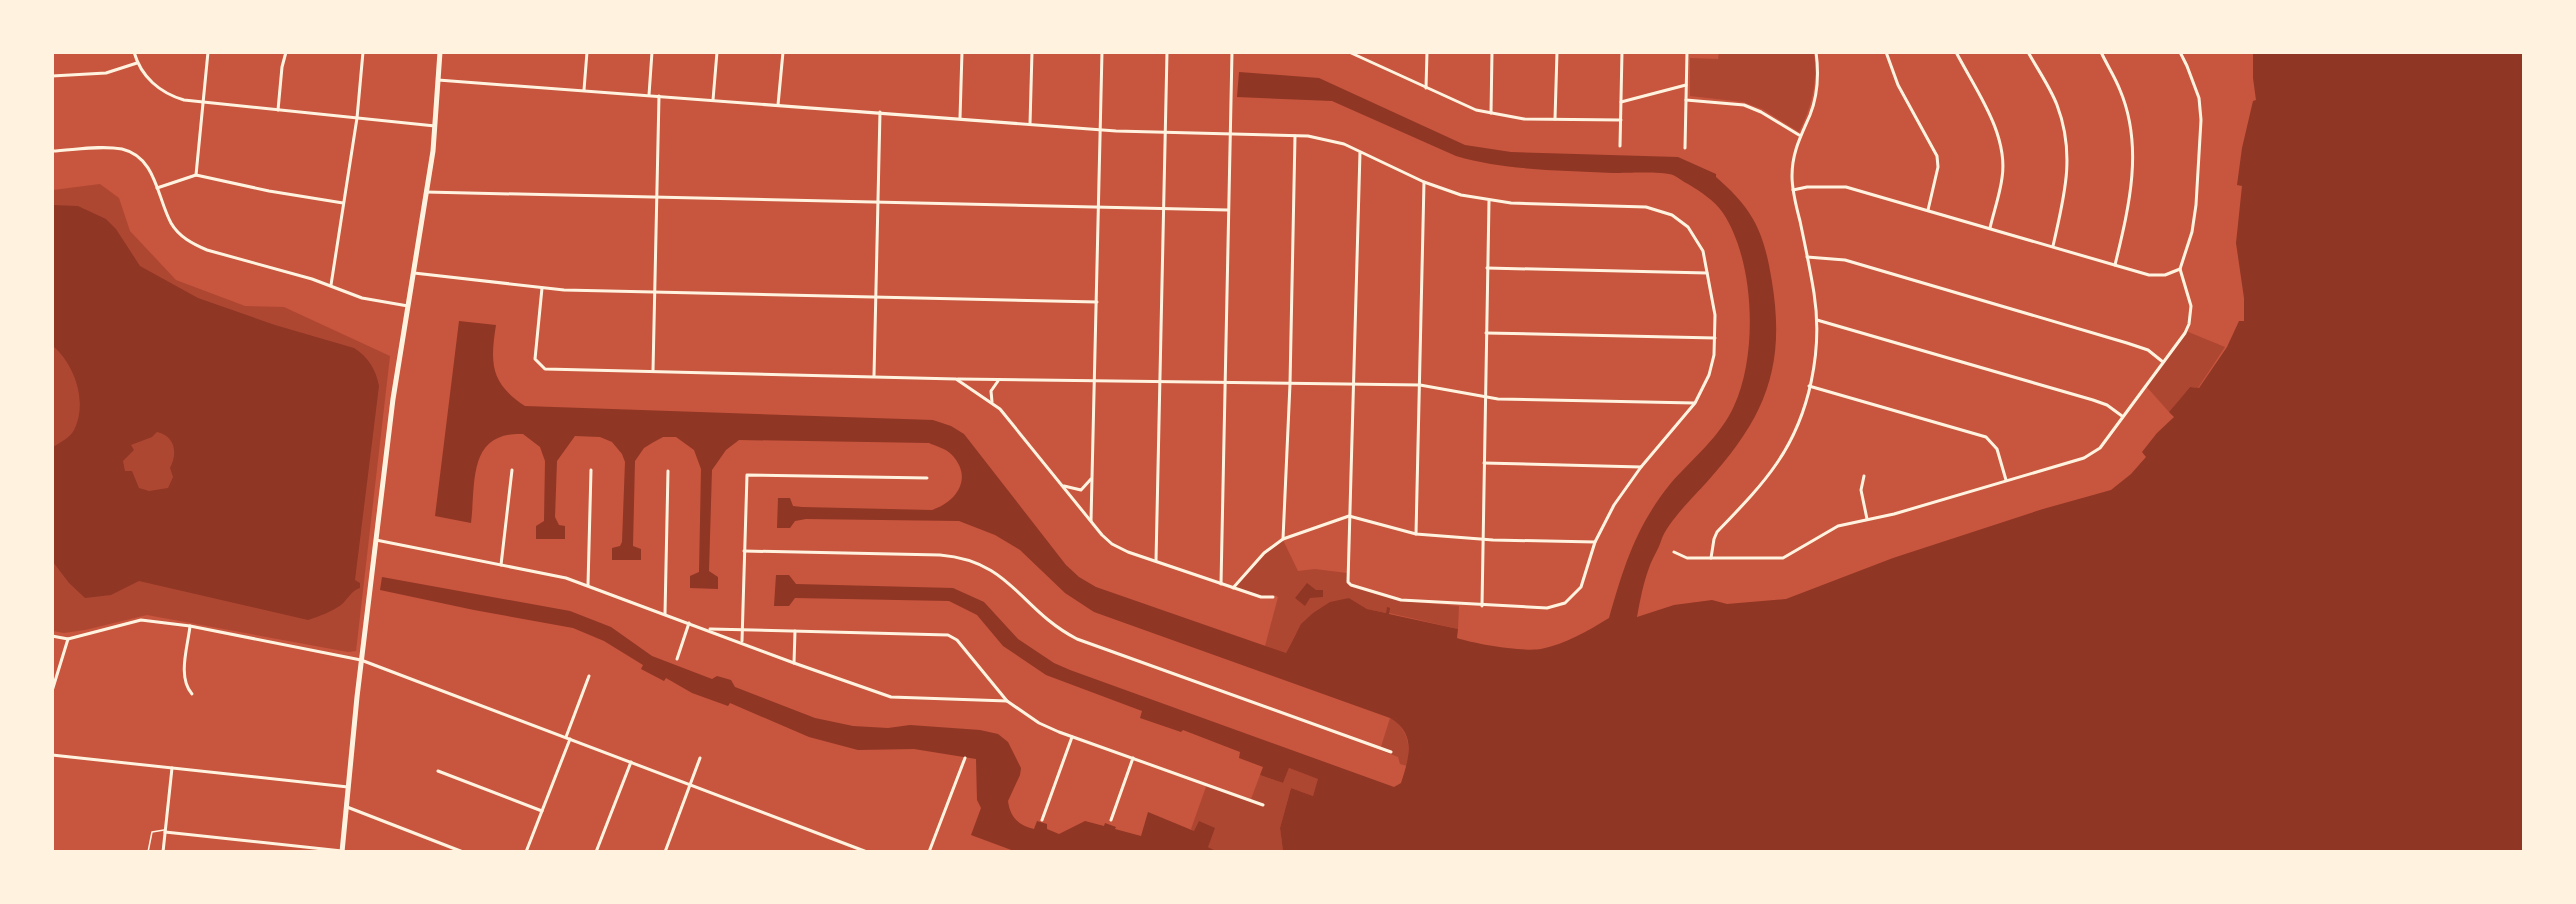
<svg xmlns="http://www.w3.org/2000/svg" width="2576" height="904" font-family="'Public Sans',sans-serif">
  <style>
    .green { fill: #ae4732 }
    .water { fill: #8f3625; fill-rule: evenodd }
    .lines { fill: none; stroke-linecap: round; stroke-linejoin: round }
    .service { stroke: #fff3e0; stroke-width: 1.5 }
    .minor { stroke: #fff3e0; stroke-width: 3 }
    .primary { stroke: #fff3e0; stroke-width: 5 }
  </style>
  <rect width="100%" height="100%" fill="#c8553d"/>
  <g class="green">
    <path d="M1719,52L1814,53C1818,81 1812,107 1799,132L1762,109L1743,102L1690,96V58L1718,59Z"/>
    <polygon points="100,184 119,198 130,231 176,280 245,306 284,307 390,356 356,651 348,652 147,615 85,630 64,633 53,631 53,190"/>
    <polygon points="2186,331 2225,347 2198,388 2190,387 2169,412 2145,385"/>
    <path d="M1283,540L1298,571L1315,569L1347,573V584L1401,601L1459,606L1458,629L1389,613V608H1387L1386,613L1367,609L1349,598C1310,614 1304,614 1286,654L1265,646L1278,597L1274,595L1265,597L1235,587L1271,548Z"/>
    <path d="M1390,718C1408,729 1411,745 1407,766L1400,764L1398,757L1380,750Z"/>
    <polygon points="1289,768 1319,779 1313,796 1291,788 1280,828 1283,851 1216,851 1208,847 1191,829 1207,784 1251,799 1260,775 1283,783"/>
  </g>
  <g class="water">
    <path d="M2253,53H2523V851H1283L1280,828L1291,788L1313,796L1318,779L1289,768L1283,783L1260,775L1263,767L1239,758L1240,752L1183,730L1181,732L1140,718L1142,711L1046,675L1003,646L977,615L949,601L795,598L789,606H774L776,575H789L796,584L953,588L984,602L1018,639L1054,663L1070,670L1394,787L1401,783C1409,758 1417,734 1390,718L1094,612L1065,593L1020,550L995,535L959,521L806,519L795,521L790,528H777L778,498H790L793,506L802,507L932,510C957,502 974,477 951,454C946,449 936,446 929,443L739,440L726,450L712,470L709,571L718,577V589L690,588V576L699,572L701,469L694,450L676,437H663L652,443L644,448L635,461L633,546L641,549V560H612V548L620,546L622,542L625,462L622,454L612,442L600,437L575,436L557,461L555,517L559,525L565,526V539H536V526L544,521L545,461L540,447L523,434C467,432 476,483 471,523L435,516L459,321L496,325C490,363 490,383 525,406L933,420L951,426L964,434L1066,565L1079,577L1096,587L1286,653L1301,624L1313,613L1330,602L1349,598L1367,609L1386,613L1387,607L1390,608L1389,614L1458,629L1457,638C1475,644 1523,652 1541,649C1565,644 1588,631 1609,618C1624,566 1636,526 1671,483C1693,458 1720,437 1734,406C1758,355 1755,261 1723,213C1714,200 1701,192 1688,184C1683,182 1678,177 1673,175C1660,171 1628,173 1613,173C1560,170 1507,171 1456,156L1332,101L1237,97L1239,72L1319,78L1465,145L1511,152L1678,157L1716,174V177C1754,210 1764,232 1772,282C1786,368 1765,418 1706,483C1694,496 1666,524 1661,541C1659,548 1652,559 1649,568C1643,584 1640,601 1637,617L1674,605L1712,600L1727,604L1786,599L1893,558L2043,509L2111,490L2131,474L2146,457L2142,452L2157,433L2174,417L2169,412L2190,387L2199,388L2227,347L2239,321H2244V298L2236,243L2242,186L2237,185L2242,148L2253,101L2256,100L2253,78Z"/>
    <path d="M53,205L78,206L106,219L116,229L140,266L198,298L275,325L354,348C368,357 376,369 379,386L355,580L360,583V588C351,591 348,599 341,605C331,612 320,616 308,620L139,581L111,595L85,598L69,583L53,562V447C59,443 71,437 74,430C88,403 75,365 53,346ZM157,432C175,436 178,453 170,468L173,477L168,488L149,491L139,488L132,471H125L123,461L134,450L131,445L152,437Z"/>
    <path d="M382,577L570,611L611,627L652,656L712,679L717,676L731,680L735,687L815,718L853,726L888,728L910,725L980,730L998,734L1008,742L1021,768L1020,775L1008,801C1010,817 1019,826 1034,829L1037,821L1047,824V829L1059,834L1085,821L1104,826L1105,823L1116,827L1115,829L1141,836L1148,812L1194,831L1199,821L1215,828L1208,847L1216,851H1014L971,835L981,808L977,800L976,759L914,749L858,750L809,737L730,703L728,706L692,693L666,678L664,681L641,669L643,665L604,641L573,628L474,610L380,590Z"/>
    <polygon points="1307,583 1316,590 1323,590 1323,597 1310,598 1305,606 1295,598"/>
  </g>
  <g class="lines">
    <polyline class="service" points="148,852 152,832 164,830"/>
    <g class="minor">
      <path d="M134,52C141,77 160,93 184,100L435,126"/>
      <polyline points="1349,52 1476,110 1524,119 1621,120"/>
      <polyline points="1886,52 1898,85 1937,156 1938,167 1928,210"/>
      <path d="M1956,52C1975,89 2009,134 2002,178C2000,194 1994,211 1990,228"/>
      <path d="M2028,52C2038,70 2050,87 2057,105C2076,155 2064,197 2053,246"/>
      <path d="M2101,52C2107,65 2115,77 2120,90C2144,147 2129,207 2115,265"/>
      <polyline points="52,76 106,73 137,63"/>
      <polyline points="438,80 1116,131 1308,136 1344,144 1424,182 1461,195 1511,203 1646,207 1672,215 1688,227 1703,251 1715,315 1714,355 1709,375 1695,403 1641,467 1614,505 1595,542 1581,587 1565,603 1547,608 1401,600 1351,585 1348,582 1360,152"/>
      <polyline points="1426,88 1427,52"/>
      <polyline points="584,90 587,52"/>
      <polyline points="649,95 652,52"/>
      <polyline points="713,100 717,52"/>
      <polyline points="1686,100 1744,105 1761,112 1799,135"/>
      <polyline points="1621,102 1686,85"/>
      <polyline points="778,105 783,52"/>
      <polyline points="278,110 282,67 286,52"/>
      <polyline points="1491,113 1492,52"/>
      <polyline points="960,118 962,52"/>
      <polyline points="1555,119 1557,52"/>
      <polyline points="1030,124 1032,52"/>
      <polyline points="1620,146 1622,52"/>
      <polyline points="1685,148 1687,52"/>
      <path d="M52,151C74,150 100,145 122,149C156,157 157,197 171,223C179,237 193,244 207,250L312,279L362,298L408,306"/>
      <polyline points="196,175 208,52"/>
      <polyline points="157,188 196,175 269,191 343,203"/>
      <polyline points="1793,190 1807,187 1846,187 2149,275 2165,275 2180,269"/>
      <polyline points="426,192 1228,210"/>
      <polyline points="1807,257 1845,260 2127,343 2148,350 2163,362"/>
      <polyline points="1487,268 1707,273"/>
      <polyline points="414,273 564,290 1097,302"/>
      <polyline points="331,285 357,118 363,52"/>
      <polyline points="542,288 535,359 545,369 956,379 1000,409 1102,535 1112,544 1128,552 1261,597 1273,597"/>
      <polyline points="1817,320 2093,400 2107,405 2122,416"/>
      <polyline points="1486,333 1715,338"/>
      <polyline points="653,371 659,96"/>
      <polyline points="874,376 880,112"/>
      <polyline points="958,379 1420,385 1498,399 1694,403"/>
      <polyline points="1809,386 1986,437 1997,449 2006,480"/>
      <polyline points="992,402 991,391 998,381"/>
      <polyline points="1484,463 1641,467"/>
      <polyline points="1864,476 1861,490 1867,519"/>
      <polyline points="1064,486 1081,490 1091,479"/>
      <polyline points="1091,521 1102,52"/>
      <polyline points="1416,534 1424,182"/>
      <polyline points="1283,539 1290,384 1295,136"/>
      <polyline points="376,540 566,578 794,663 891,697 1007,701 1039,723 1059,732 1263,805"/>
      <path d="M744,551L940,555C1012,561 1019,609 1077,639L1391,752"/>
      <polyline points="1674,552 1687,558 1783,558 1838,526 1894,514 2084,458 2100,448 2185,333 2189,324 2191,306 2180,269 2192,232 2196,205 2201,120 2199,98 2187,66 2180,52"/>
      <path d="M1711,558L1714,539L1717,532C1738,510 1760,488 1777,463C1810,415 1823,350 1814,293C1810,268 1805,245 1800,221C1796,206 1792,191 1792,176C1792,152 1801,136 1810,115C1818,95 1819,74 1816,52"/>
      <polyline points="1156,561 1167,52"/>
      <polyline points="501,565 512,470"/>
      <polyline points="1221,584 1232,52"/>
      <polyline points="588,585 591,470"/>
      <polyline points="1233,588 1264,553 1283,539 1349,516 1416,534 1493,540 1595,542"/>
      <polyline points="1482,606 1489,201"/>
      <polyline points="665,614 668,471"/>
      <path d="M190,626C188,646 177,677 192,694"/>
      <polyline points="710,629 948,635 957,640 1007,701"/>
      <polyline points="52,636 68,639 141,620 190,626 361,660 867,852"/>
      <polyline points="742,641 747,475 927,478"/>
      <polyline points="677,659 689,623"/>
      <polyline points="794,663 795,631"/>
      <polyline points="52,691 68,639"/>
      <polyline points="566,737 589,676"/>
      <polyline points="52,755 348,787"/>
      <polyline points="438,771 542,811"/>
      <polyline points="347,807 463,852"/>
      <polyline points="1042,820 1072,737"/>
      <polyline points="1111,820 1133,758"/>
      <polyline points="165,832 342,851"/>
      <polyline points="163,852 172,768"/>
      <polyline points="526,852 570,739"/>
      <polyline points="596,852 631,762"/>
      <polyline points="665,852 700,758"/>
      <polyline points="929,852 965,758"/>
    </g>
    <polyline class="primary" points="342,852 357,697 393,399 433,151 440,52"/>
  </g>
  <rect width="2576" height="904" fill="none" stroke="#fff3e0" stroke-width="108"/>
</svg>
